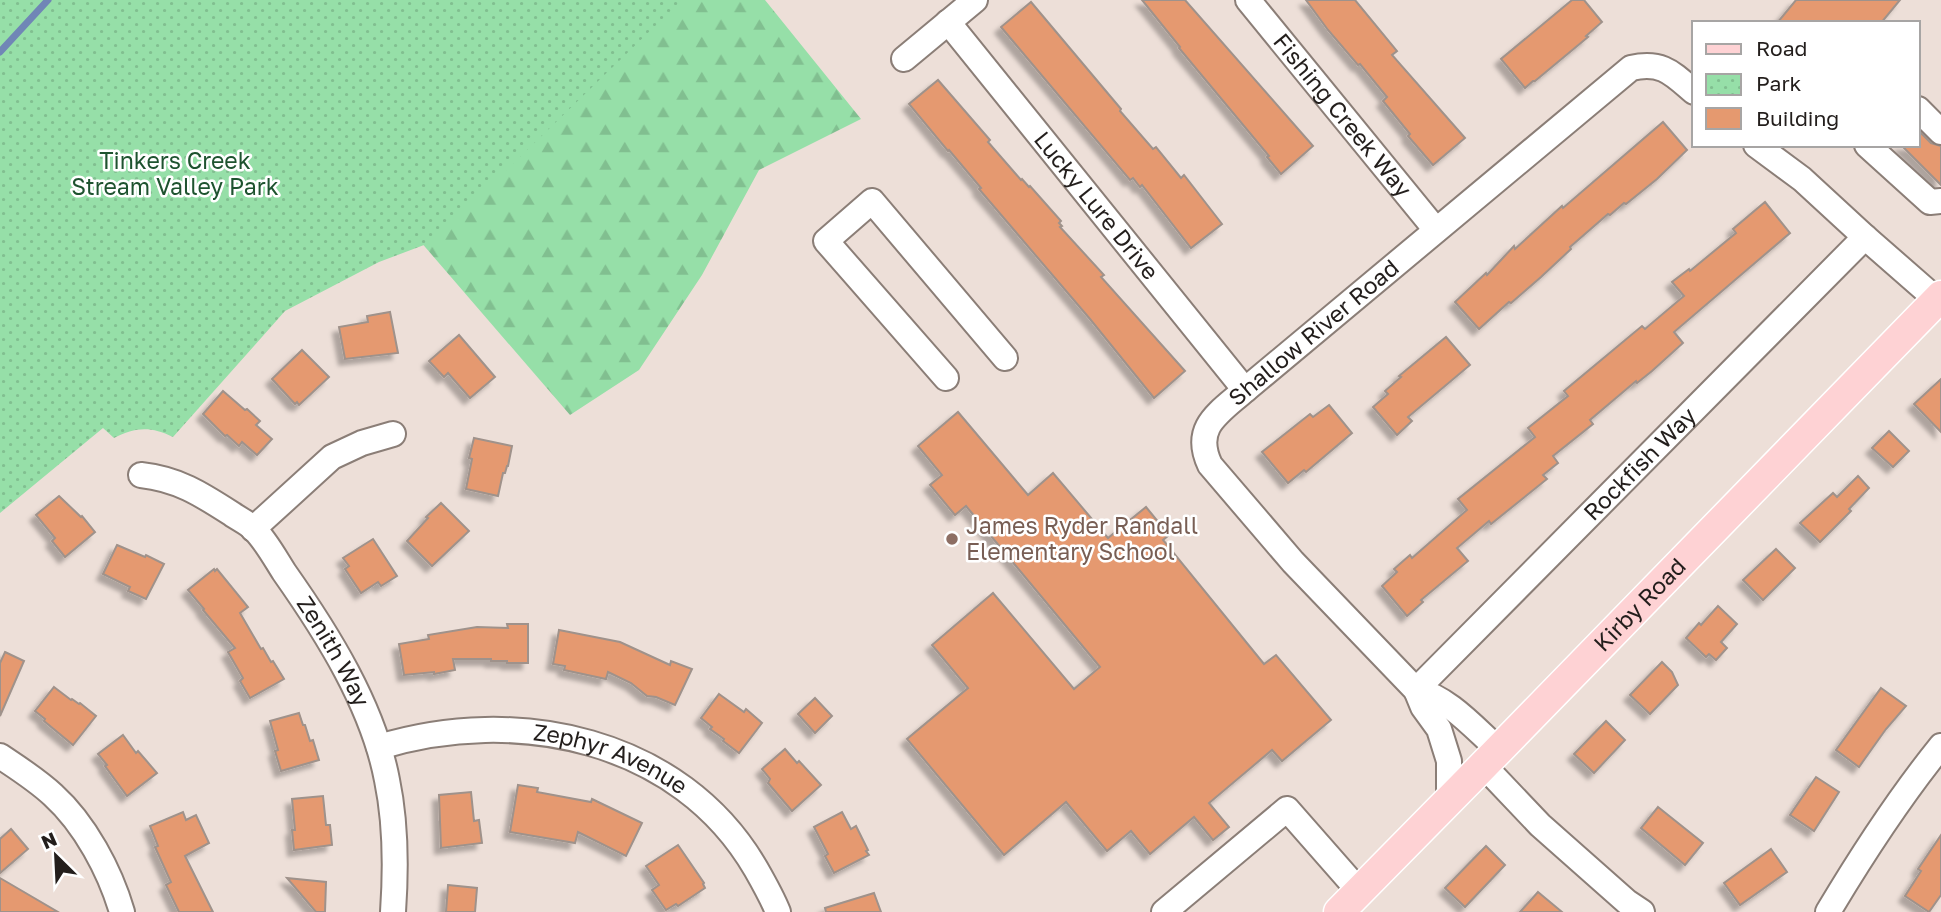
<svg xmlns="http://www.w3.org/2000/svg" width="1941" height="912" font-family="'Golos Text',sans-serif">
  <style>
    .forest { fill: url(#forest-firs) }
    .park { fill: url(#park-dots) }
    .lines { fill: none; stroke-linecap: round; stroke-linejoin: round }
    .stream { stroke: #7086b6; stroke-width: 7 }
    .building { fill: #e5996f; stroke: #9f928b; stroke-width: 2; filter: url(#shadow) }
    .minor-casing { stroke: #8b7e77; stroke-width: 28 }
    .major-casing { stroke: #fff; stroke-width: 33 }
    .minor { stroke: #fff; stroke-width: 24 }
    .major { stroke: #fed2d4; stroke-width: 30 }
    .education-dot { fill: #8d6e63; stroke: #fff; stroke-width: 2.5 }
    .labels { text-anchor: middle; stroke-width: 5; stroke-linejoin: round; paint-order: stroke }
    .street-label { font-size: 23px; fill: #231e1c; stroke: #fff }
    .park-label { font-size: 23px; fill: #1e532f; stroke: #fff }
    .education-label { font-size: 23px; fill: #785e54; stroke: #fff; text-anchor: start }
  </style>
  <defs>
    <pattern id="forest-firs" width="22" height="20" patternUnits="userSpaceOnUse" patternTransform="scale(1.75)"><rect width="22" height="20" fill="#96dfa8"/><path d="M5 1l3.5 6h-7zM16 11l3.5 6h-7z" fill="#81bf90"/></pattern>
    <pattern id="park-dots" width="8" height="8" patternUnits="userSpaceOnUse" patternTransform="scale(1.75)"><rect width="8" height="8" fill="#96dfa8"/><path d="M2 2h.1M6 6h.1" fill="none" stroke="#81bf90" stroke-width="1.8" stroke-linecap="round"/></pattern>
    <filter id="shadow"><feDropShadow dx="-6" dy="6" stdDeviation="2" flood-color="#0004"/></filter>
  </defs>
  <rect width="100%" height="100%" fill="#eddfd8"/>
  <polygon class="forest" points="0,0 765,0 861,119 759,170 702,275 639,370 570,415 382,197"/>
  <path class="park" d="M0,0H682L432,242L379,262L285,311L173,437C151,426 135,427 114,438L103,428L0,513Z"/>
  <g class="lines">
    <polyline class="stream" points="0,52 48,0"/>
  </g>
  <g class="building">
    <polygon points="1142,0 1185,0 1313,146 1281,174 1267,157 1269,156 1179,48 1180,47"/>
    <polygon points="1306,0 1355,0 1397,51 1392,55 1465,138 1433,165 1408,136 1410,134 1383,101 1387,97 1360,64 1358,65 1328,30"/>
    <polygon points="1572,0 1584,0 1602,22 1586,36 1588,37 1535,81 1533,81 1525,88 1501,59"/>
    <polygon points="1796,0 1900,0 1881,23 1777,23"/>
    <polygon points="1031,2 1121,109 1120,111 1153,149 1156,147 1181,178 1184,175 1222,224 1191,248 1142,185 1140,187 1133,178 1130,180 1001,27"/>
    <polygon points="938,80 990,140 988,142 1021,180 1022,179 1029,187 1030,186 1061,221 1059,223 1062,226 1060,227 1104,275 1101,277 1185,371 1154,398 1090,319 979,189 981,188 949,150 948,151 909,104"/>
    <polygon points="1663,122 1687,150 1657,179 1626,204 1624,203 1610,215 1608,214 1570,247 1571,249 1541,277 1511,303 1509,302 1479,329 1455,302 1486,273 1487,275 1514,246 1515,249 1562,206 1563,208"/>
    <polygon points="1918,130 1931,143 1941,146 1941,185 1901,145 1918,145"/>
    <polygon points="1765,202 1790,233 1674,332 1683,343 1652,371 1637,383 1636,381 1590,420 1593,424 1553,456 1558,463 1543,475 1547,479 1491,524 1489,521 1457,548 1468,561 1421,600 1423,602 1407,616 1382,586 1397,572 1394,569 1410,555 1412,558 1467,510 1458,499 1535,437 1528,428 1568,396 1564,391 1642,326 1645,329 1684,296 1672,282 1689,269 1690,271 1736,233 1733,229"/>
    <polygon points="390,312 398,353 345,359 339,327 368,322 367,316"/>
    <polygon points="459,335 495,377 470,398 448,373 444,377 429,361"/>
    <polygon points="1446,337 1470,365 1408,417 1412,421 1397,435 1373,407 1388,394 1385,391 1401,377 1399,376"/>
    <polygon points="302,350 329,377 299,405 297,402 295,404 272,379"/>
    <polygon points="1941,379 1941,432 1914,404"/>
    <polygon points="223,391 245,410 247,409 260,421 256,425 272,439 257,455 242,442 239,446 227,435 225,436 203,414"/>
    <polygon points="1329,405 1352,433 1306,472 1304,470 1288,483 1262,452 1310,414 1313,417"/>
    <polygon points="958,412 1028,495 1053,473 1108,538 1146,507 1169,535 1163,540 1264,664 1276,655 1331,720 1282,761 1272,750 1209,803 1229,827 1213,840 1194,817 1150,854 1131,831 1107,851 1066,802 1004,855 907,739 968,688 932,645 993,593 1074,689 1100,667 966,506 955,515 930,485 942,475 918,446"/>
    <polygon points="1889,431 1909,451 1893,467 1872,448"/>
    <polygon points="474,438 512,446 508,466 507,466 505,473 503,473 498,496 466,489 472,459 469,458"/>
    <polygon points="1858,476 1869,488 1849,509 1851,511 1820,542 1800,523 1833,493 1837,497"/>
    <polygon points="59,496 81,517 82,516 95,532 65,557 52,541 55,538 36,515"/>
    <polygon points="441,503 469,531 432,566 407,541 428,518 426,517"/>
    <polygon points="373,539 397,576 381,586 378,582 361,593 345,569 349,566 343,558"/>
    <polygon points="117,545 145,557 146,555 164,564 146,599 128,591 130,587 103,574"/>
    <polygon points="1776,549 1795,568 1763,600 1743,580"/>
    <polygon points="214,569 215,571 217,569 248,607 240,613 261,649 263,648 271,662 273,661 284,679 250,698 240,681 243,678 228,652 235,648 203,610 204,609 188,590"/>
    <polygon points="1718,606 1737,624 1721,642 1727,648 1716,660 1709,654 1706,657 1686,638 1699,623 1701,625"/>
    <polygon points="507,624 528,624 528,663 507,663 507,661 491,661 491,659 453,659 455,670 434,674 434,672 404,675 399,644 429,639 428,635 477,627 508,628"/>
    <polygon points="559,630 620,642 670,665 671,661 692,669 675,705 656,697 647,696 631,683 608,672 606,679 564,670 565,666 553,664"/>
    <polygon points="5,652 24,661 0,716 0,663"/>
    <polygon points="1662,662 1672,672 1678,685 1650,714 1630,695"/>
    <polygon points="54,687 71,700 72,699 79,704 80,703 96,716 73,745 44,721 45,719 35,711"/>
    <polygon points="1881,688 1906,706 1886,729 1859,767 1836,750"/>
    <polygon points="719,694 744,712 746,709 762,723 739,753 723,741 724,739 710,729 712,727 701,718"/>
    <polygon points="815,698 832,716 815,733 798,714"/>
    <polygon points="299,713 303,725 305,725 310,741 313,740 319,760 281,771 275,751 278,750 270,721"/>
    <polygon points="1606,721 1625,740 1594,773 1574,754"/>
    <polygon points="123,735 136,753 138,751 157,773 127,796 105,766 107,765 98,754"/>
    <polygon points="785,749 797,763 799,761 821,785 792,811 768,783 770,779 762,769"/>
    <polygon points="1816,777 1839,792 1814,831 1790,815"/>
    <polygon points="518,785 538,788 537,792 591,802 592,799 642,823 626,856 578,832 575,843 510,832"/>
    <polygon points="471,792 474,821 479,820 482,843 441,848 439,795"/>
    <polygon points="323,796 326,825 330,825 332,845 294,850 292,830 295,830 292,799"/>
    <polygon points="1658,807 1703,843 1685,865 1641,828"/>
    <polygon points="183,812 186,820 196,815 209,843 185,856 213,912 179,912 166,885 171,882 155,847 158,846 150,826"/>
    <polygon points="842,812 851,829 856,826 868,850 866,851 869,855 834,873 825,856 828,854 814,827"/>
    <polygon points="11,829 28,849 0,873 0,839"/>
    <polygon points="1941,835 1941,895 1929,912 1905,896 1921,871 1918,869"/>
    <polygon points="678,845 704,883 703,884 705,888 678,906 676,904 666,910 652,890 659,885 646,866"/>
    <polygon points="1486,846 1505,865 1465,907 1445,888"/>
    <polygon points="1771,849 1787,872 1740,905 1724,883"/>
    <polygon points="0,878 58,912 0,912"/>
    <polygon points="287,878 326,882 325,912 316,912"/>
    <polygon points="448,885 477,888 475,912 446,912"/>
    <polygon points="1538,892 1562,912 1520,912"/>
    <polygon points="874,893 881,912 826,912 825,908"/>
  </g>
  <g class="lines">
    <g class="minor-casing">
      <g id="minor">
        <path id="s1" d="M1248,0L1436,230"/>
        <path id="s2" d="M948,22L1245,390"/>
        <polyline points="904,59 975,0"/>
        <polyline points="1918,109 1941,132"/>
        <polyline points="1756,145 1802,179 1865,237 1937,300"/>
        <polyline points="1867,145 1930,202 1941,201"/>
        <polyline points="946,378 826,241 872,201 1005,358"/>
        <path id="s3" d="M141,475C178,479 201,494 232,514C239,519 248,523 254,529C266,541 275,558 284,572C327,633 373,706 387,780C396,823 396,869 393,912"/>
        <polyline points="253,529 332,457 362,443 393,434"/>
        <path id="s4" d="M1416,690L1865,237"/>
        <path d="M1416,690C1449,698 1474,728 1499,750"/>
        <path id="s5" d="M379,747C516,705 680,738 756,869C764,883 772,897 778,912"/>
        <path d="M0,756C18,768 37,780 53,795C85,824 110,871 122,912"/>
        <polyline points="1484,766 1540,825 1627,902 1642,912"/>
        <path id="s6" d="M1449,801V761L1439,729L1423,707L1416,690L1293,562L1210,465C1192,427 1219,413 1245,390L1631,68C1662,61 1672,73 1694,92"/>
        <polyline points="1164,912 1287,809 1359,891"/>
        <path d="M1828,912C1862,855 1899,798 1941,746"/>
      </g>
    </g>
    <g class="major-casing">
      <g id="major">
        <path id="s7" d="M1339,912L1478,771L1941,296"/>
      </g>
    </g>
    <use href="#minor" class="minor"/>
    <use href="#major" class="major"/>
  </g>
  <circle class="education-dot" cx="952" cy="539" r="7"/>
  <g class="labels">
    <g class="street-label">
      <text dy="8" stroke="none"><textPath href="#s1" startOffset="149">Fishing Creek Way</textPath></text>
      <text dy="8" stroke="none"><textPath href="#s2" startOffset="236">Lucky Lure Drive</textPath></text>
      <text dy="8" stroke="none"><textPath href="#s6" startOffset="606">Shallow River Road</textPath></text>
      <text dy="8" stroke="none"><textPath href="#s4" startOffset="318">Rockfish Way</textPath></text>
      <text dy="8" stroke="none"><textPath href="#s7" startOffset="430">Kirby Road</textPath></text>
      <text dy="8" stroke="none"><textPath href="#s3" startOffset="273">Zenith Way</textPath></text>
      <text dy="8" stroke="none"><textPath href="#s5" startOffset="238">Zephyr Avenue</textPath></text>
    </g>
    <g class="park-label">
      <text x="175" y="169">Tinkers Creek<tspan x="175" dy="26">Stream Valley Park</tspan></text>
    </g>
    <g class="education-label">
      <text x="966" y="534">James Ryder Randall<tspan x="966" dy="26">Elementary School</tspan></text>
    </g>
  </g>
  <rect x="1692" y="21" width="228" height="126" fill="#ffffff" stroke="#a7a5a4" stroke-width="2"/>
  <rect x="1706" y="44" width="35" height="10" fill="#fed2d4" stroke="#a7a5a4" stroke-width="2"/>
  <text x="1756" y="56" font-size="21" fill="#231e1c">Road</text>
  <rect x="1706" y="74" width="35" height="21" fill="url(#park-dots)" stroke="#a7a5a4" stroke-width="2"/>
  <text x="1756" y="91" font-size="21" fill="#231e1c">Park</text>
  <rect x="1706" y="108" width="35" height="21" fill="#e5996f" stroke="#a7a5a4" stroke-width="2"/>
  <text x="1756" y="126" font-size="21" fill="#231e1c">Building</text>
  <g transform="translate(56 856) rotate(336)" stroke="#ffffff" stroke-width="5" paint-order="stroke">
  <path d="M0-5L12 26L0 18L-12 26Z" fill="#231e1c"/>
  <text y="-10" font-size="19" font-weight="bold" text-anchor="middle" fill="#231e1c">N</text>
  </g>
</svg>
